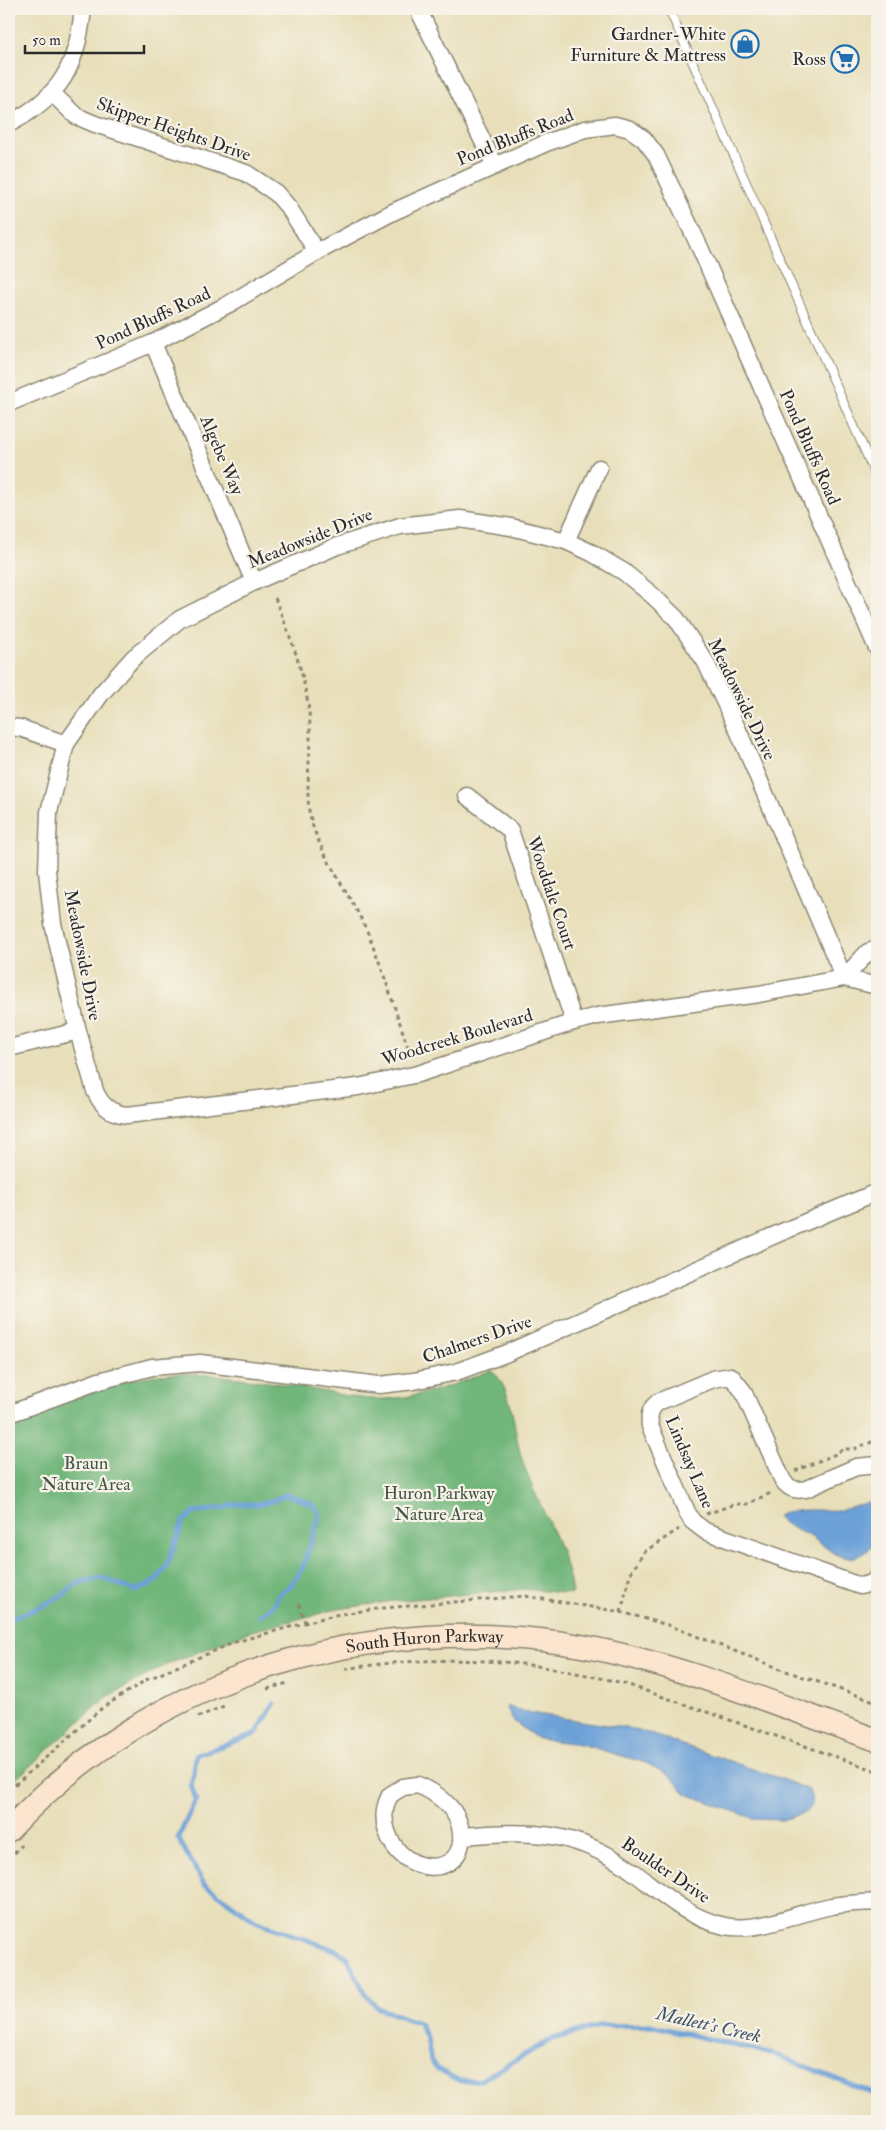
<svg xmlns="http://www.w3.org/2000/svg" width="886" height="2130" font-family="'IM FELL Double Pica',serif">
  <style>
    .forest { fill: #71b67a; stroke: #4e7052 }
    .water { fill: #6ca1d8; stroke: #4c6682 }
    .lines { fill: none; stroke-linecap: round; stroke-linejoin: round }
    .stream { stroke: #6ca1d8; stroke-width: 5 }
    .service-casing { stroke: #8a8572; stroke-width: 10 }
    .minor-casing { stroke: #8a8572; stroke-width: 19 }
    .secondary-casing { stroke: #8a8572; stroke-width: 25 }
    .path { stroke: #8a8572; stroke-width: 3; stroke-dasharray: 4 4; stroke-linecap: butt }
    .service { stroke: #fff; stroke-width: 8 }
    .minor { stroke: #fff; stroke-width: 16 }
    .secondary { stroke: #fce5cf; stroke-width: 22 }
    .labels { text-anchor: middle; stroke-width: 4.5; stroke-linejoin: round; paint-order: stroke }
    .poi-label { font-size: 18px; fill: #2b2b2b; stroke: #f7f3e8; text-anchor: end }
    .street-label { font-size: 18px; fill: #2b2b2b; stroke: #f7f3e8 }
    .park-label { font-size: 18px; fill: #435544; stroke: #f7f3e8 }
    .water-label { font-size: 19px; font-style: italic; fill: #425468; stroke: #f7f3e8 }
  </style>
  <rect width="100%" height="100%" fill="#f7f3e8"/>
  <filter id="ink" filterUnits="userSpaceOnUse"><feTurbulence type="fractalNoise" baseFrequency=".02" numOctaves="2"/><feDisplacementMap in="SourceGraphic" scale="10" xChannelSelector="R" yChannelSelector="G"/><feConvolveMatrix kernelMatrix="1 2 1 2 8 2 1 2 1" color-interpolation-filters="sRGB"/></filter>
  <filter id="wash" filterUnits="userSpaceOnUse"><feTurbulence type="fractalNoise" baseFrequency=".0096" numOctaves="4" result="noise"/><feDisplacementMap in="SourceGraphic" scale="20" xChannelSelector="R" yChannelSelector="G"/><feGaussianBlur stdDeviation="1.12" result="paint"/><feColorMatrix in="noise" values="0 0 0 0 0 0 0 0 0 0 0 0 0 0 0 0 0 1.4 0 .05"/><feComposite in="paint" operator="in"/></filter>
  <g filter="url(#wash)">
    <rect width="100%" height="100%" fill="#e8dfba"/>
    <path class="forest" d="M492,1370C514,1392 513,1428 521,1456C535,1503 566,1545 572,1594L525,1589L394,1601L337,1609L248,1632L166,1665L107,1697L9,1785V1425C61,1404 115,1377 171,1374C213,1372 270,1382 311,1389C335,1393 358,1400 383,1399C421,1398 456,1384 492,1370Z"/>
    <g class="water">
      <path d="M871,1501L877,1508C877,1516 879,1527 877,1535C873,1554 852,1563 835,1554C827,1549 820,1543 813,1538C801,1531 785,1527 777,1516C797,1507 819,1511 840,1510C850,1509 861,1504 871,1501Z"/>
      <polygon points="506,1706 524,1712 639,1730 782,1779 809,1790 813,1803 805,1813 782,1820 755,1819 686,1794 669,1775 646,1763 581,1744 538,1739 513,1721"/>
    </g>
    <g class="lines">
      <g class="stream">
        <path d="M9,1619L36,1609L63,1595L77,1583L103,1578L135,1591L156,1581L167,1566L183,1521L195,1512L225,1508L236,1504H257L272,1501L287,1494C301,1501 317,1500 319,1517L303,1567L290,1587L279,1594L274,1605L260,1616"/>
        <polyline points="274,1704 256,1734 196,1755 194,1773 191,1785 196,1800 178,1838 204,1884 255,1921 335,1950 347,1957 365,1994 378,2008 419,2023 427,2038 431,2061 439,2070 460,2081 481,2080 552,2039 599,2026 650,2025 779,2056 877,2095"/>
      </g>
    </g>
  </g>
  <g filter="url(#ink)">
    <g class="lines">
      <g class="service-casing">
        <polyline id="service" points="669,9 877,478"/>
      </g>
      <g class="minor-casing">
        <g id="minor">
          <polyline points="418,9 495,166"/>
          <polyline points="52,93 76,116 95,124 246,173 276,193 289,208 317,252"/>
          <path d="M9,124C61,96 77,67 83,9"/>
          <polyline points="153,343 254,582"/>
          <polyline points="9,403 153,343 229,304 317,252 393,212 546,143 585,129 615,125 630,129 644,139 656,155 701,250 877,648"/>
          <polyline points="566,541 599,468"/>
          <polyline points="9,727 20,728 66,744"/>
          <polyline points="467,796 510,830 574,1022"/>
          <path d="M844,978L737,728L705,661L676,618L652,595L624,572L592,553L566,541L511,527L460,519L400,526L337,546L254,582L180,619L133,658L101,694L66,744L49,812L47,871L53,924L78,1031L95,1091C102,1107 111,1113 127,1115L358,1087L418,1074L574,1022L598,1016L759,994L844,978L877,986"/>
          <polyline points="844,978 868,952 877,949"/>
          <polyline points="9,1048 78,1031"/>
          <polyline points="9,1414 99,1381 152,1367 200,1363 379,1385 414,1381 456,1372 505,1354 782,1232 877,1192"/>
          <path d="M877,1465L856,1467L806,1489C795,1491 790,1489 783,1481L743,1391L731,1376L713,1379L658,1402C649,1410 649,1415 650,1426L687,1512L692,1521L705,1531L860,1586L873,1583L877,1577"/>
          <path d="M418,1785C435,1792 453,1805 459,1823C474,1875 411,1881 390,1839C386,1830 383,1819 385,1809C386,1804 388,1799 390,1795L403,1787Z"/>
          <path d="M462,1836C530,1830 578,1830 635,1873C664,1895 688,1918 725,1926C761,1933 797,1912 832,1906C847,1903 862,1903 877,1902"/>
        </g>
      </g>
      <g class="secondary-casing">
        <g id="secondary">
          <path id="s1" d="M9,1830C152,1674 375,1609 581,1646C680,1664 782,1707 877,1740"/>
        </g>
      </g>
      <g class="path">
        <path d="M275,598C291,638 308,681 310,725C311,751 305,793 310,816C321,860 353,896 370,938C386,978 398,1019 412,1059"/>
        <polyline points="795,1471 838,1453 842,1449 854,1449 877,1440"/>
        <polyline points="706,1514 736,1504 747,1504 773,1492"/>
        <polyline points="299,1604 305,1622"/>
        <polyline points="621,1612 630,1574 644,1552 679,1529"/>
        <path d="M345,1669C396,1660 462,1658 513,1663C550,1667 587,1675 623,1683L877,1771"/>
        <polyline points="267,1689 288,1683"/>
        <polyline points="198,1717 224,1706"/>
        <polyline points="9,1790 102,1708 146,1680 235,1642 334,1615 384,1608 525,1596 621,1612 668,1625 783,1670 877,1702"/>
        <polyline points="9,1859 22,1845"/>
      </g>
      <use href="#service" class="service"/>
      <use href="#minor" class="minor"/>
      <use href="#secondary" class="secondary"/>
    </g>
  </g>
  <defs>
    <g id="shop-ring" transform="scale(1.4375)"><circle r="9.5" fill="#f7f3e8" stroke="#1f6fb2" stroke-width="1.5"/><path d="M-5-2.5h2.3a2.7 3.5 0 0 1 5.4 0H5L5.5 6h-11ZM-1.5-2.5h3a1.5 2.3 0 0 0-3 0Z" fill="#1f6fb2"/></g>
    <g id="supermarket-ring" transform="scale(1.4375)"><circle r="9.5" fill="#f7f3e8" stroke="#1f6fb2" stroke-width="1.5"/><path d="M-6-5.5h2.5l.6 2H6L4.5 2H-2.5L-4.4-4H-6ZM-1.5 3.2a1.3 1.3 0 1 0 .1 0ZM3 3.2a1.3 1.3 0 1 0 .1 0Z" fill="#1f6fb2"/></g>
  </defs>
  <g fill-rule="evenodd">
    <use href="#shop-ring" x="745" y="44"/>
    <use href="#supermarket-ring" x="845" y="59"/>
  </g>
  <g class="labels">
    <g class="poi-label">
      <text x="726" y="40">Gardner-White<tspan x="726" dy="21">Furniture &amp; Mattress</tspan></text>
      <text x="826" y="65">Ross</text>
    </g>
    <g class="street-label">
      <text transform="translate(174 129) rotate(19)" y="6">Skipper Heights Drive</text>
      <text transform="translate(515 137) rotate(-22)" y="6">Pond Bluffs Road</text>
      <text transform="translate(153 318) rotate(-25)" y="6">Pond Bluffs Road</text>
      <text transform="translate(810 447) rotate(66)" y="6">Pond Bluffs Road</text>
      <text transform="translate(222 455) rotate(67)" y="6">Algebe Way</text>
      <text transform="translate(310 538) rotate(-22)" y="6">Meadowside Drive</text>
      <text transform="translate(742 699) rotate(64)" y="6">Meadowside Drive</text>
      <text transform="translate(552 893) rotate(71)" y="6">Wooddale Court</text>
      <text transform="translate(83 955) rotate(79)" y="6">Meadowside Drive</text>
      <text transform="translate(457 1037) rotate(-17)" y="6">Woodcreek Boulevard</text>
      <text transform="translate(477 1339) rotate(-19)" y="6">Chalmers Drive</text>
      <text transform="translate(690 1462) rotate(67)" y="6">Lindsay Lane</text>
      <text dy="6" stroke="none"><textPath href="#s1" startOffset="469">South Huron Parkway</textPath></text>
      <text transform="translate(666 1870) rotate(34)" y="6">Boulder Drive</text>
    </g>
    <g class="park-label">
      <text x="86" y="1469">Braun<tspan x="86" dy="21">Nature Area</tspan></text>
      <text x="439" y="1499">Huron Parkway<tspan x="439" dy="21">Nature Area</tspan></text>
    </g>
    <g class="water-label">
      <text transform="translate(709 2024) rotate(13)" y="7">Mallett's Creek</text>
    </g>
  </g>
  <rect width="886" height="2130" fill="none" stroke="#f7f3e8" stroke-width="30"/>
  <path d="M25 45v8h119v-8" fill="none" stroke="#2b2b2b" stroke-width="2.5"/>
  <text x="32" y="45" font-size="15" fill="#2b2b2b" stroke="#f7f3e8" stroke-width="4" paint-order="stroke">50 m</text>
</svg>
